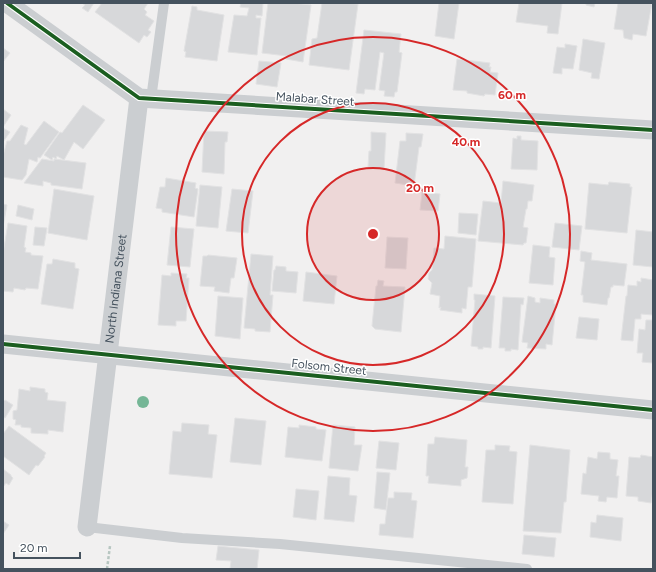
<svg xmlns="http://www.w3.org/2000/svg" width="656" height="572" font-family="Figtree,sans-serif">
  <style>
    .building { fill: #d7d8da; stroke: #e2e2e3 }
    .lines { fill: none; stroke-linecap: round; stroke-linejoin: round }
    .path { stroke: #b7c6c1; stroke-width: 2.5; stroke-dasharray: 3 2; stroke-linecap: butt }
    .service { stroke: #cbced1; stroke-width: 10 }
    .minor { stroke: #cbced1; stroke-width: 19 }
    .cycleway-casing { stroke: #fff; stroke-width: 6 }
    .cycleway { stroke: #1b5e20; stroke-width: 4 }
    .tree { fill: #75b696 }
    .ring { fill: none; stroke: #d62828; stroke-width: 2 }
    .labels { text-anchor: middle; stroke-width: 3; stroke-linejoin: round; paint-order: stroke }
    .street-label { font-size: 12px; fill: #45525e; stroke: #fff }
    .centre { fill: #d62828; stroke: #fff; stroke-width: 2 }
    .ring-label { font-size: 12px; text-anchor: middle; font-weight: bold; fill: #d62828; stroke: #fff; stroke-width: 3; stroke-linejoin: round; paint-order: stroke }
  </style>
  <rect width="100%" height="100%" fill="#f1f0f0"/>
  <g class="building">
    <polygon points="82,3 94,3 88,12 82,8 85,5"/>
    <polygon points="102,3 148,3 144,9 147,12 145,15 154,21 148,30 151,32 147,37 144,35 139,43 95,12"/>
    <polygon points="241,3 263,3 262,16 256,15 256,18 261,18 257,55 228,52 234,15 247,16 249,8 240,7"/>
    <polygon points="268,3 292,3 311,5 303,62 286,59 287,56 262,53"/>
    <polygon points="322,3 348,3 358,4 349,70 309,65 312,39 317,38"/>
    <polygon points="439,3 459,3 454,39 435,36"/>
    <polygon points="519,3 562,3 558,34 547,33 548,26 516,22"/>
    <polygon points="586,3 595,3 594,7 586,5"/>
    <polygon points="618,3 652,3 646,36 633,34 632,40 624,38 623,30 614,29"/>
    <polygon points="192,6 197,7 197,10 224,15 217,61 185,57 186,52 184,51"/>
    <polygon points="364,30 401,34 399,52 402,53 397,92 395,92 394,97 384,96 385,91 379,90 384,53 380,52 375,90 365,89 364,94 356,93"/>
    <polygon points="583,39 605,43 599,79 591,78 592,73 579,70"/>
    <polygon points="565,44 577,46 573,69 562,68 562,74 553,73 557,47 565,48"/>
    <polygon points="3,48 10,53 3,62"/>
    <polygon points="457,59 490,63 489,67 491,67 490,72 498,73 495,95 485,94 484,96 467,93 467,91 453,90"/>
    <polygon points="259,61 281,63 277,87 256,84"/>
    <polygon points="83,105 105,120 83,149 74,142 64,160 57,156 56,159 53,157 52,160 44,155 60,132 62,133"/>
    <polygon points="3,109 11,115 3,127"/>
    <polygon points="44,121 59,132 40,158 38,157 37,162 29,159 26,175 22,180 3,177 3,156 7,141 10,141 21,125 28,128 24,144 26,145"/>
    <polygon points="3,128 10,132 3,142"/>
    <polygon points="204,131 228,132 227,142 225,142 224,174 202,172"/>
    <polygon points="371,132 386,133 384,169 368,167 369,151 371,151"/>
    <polygon points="406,133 423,134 421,147 419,147 414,186 395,183 400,141 406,141"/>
    <polygon points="517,136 521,136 521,140 538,141 537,170 511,169 513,138 517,139"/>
    <polygon points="42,159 54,161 54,159 86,163 82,189 51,185 51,183 43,181 43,186 24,183"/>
    <polygon points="166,178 196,183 195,188 198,189 194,217 162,212 162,209 156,208 160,187 165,187"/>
    <polygon points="503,181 534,185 532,201 528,201 527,209 526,209 523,227 528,228 526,243 524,243 523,245 478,241 483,201 501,203"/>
    <polygon points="609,182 630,184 630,187 632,187 627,233 585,229 589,183 608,185"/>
    <polygon points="200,185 222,187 218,228 196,226"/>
    <polygon points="54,189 94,196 87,240 48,233"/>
    <polygon points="232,189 253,191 248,233 226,231"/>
    <polygon points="422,192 440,194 438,211 420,210"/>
    <polygon points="3,204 7,205 3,227"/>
    <polygon points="18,205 34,209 32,220 16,216"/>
    <polygon points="459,213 478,214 476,235 458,233"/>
    <polygon points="8,223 27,226 24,247 26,248 25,252 31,253 31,255 43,256 38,289 26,288 25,290 14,288 13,292 3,291 3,254"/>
    <polygon points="555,223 582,226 579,250 552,247"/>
    <polygon points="35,227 47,228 44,246 33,245"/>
    <polygon points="171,227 194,229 190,267 167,265"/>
    <polygon points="636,230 653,232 653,267 633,265"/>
    <polygon points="445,236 476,239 472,287 468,287 466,309 462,308 462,313 440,310 441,307 439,308 440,296 430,294 432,283 428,279 429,273 432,270 434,248 444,249"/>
    <polygon points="387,237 408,238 406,269 385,268"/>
    <polygon points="533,245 550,247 549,257 555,258 553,285 529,283"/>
    <polygon points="581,251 592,253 591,260 627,264 624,286 613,285 613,287 611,287 609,298 608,298 607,305 583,302 583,295 581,295 585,262 580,261"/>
    <polygon points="251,254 273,256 270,295 273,295 270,332 255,331 255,329 244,328"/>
    <polygon points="208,255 237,258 234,278 231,278 229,293 214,291 215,287 200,286 203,256 207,256"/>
    <polygon points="53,259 75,263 75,268 79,269 73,309 41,304 47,264 52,264"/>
    <polygon points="276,266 286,267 286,271 298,272 296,293 272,291 274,270 275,270"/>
    <polygon points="306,272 337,276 334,304 303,301"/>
    <polygon points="171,273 187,274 186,278 189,278 186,321 176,321 176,326 158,325 162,275 171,276"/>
    <polygon points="641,278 653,280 653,315 641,314 641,319 635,319 633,341 621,340 626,296 627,296 628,285 637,286 637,281 641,282"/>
    <polygon points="378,280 384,281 383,286 405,287 401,332 375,329 372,326 376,286 377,286"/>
    <polygon points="474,294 495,296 491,348 483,347 483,349 478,349 478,347 471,346 475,300 474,300"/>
    <polygon points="218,296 243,298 240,339 215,336"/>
    <polygon points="528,296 535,298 535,302 540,303 540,298 554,300 554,304 556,304 552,345 546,344 546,349 527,348 528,343 522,342"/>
    <polygon points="503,297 524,298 523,305 521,304 518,350 511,349 511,351 505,351 505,348 499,348"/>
    <polygon points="579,317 599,319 597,340 576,338"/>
    <polygon points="646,320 653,320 653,363 642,362 643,353 637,353 639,329 645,330"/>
    <polygon points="30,387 45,389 45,392 48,393 47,400 66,402 63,432 48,430 48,434 31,433 31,428 21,427 21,425 15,425 16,420 13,419 13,411 17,410 19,389 30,391"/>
    <polygon points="5,400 13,405 5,418 3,417 3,402"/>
    <polygon points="235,418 266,421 261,465 230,462"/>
    <polygon points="182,423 209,425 208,434 217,435 212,478 169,474 173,431 181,432"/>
    <polygon points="299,425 316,427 316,429 326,430 322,461 285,457 288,427 299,428"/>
    <polygon points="333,425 355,427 354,445 362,445 358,471 329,468"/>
    <polygon points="9,426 46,453 44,456 45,457 38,466 36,465 29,475 3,456 3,434"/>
    <polygon points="435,437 467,440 465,467 468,467 467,478 461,480 461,486 428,483 429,476 426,476 428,444 434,444"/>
    <polygon points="379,441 399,443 396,470 376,468"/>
    <polygon points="495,445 510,446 509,451 517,452 513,504 482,502 486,450 495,450"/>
    <polygon points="530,445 570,450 566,502 564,502 561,533 523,531"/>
    <polygon points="598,452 610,453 610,459 618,460 616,476 619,476 617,498 607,497 606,502 598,501 599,496 581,494 583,473 586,474 588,457 597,459"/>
    <polygon points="641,455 653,457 653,490 651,503 638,501 638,497 626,496 629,457 640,458"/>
    <polygon points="3,469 11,475 11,476 13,478 9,485 6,483 3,487"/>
    <polygon points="377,472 390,473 386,510 374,508"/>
    <polygon points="328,476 350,478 349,495 357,496 354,522 324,519"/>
    <polygon points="296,489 319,491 316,520 293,517"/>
    <polygon points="394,492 412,493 411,500 417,501 413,538 379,535 380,524 385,524 388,498 394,498"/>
    <polygon points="597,515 623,518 621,541 590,537 591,522 596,523"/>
    <polygon points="3,521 9,525 3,534"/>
    <polygon points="524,535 556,538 554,557 522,554"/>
    <polygon points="218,546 259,550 257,569 230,569 231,561 216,560"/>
  </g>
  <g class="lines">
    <polyline class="path" points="107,569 110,546"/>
    <g class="service">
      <polyline points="151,99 164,3"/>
      <polyline points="87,527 182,538 280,544 527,569"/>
    </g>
    <g class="minor">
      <polyline points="7,3 139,98 653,130"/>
      <polyline points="3,344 653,410"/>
      <path id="s1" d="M87,527L139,98"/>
    </g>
    <g class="cycleway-casing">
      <g id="cycleway">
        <polyline points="7,3 139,98 653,130"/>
        <polyline points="3,344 653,410"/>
      </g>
    </g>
    <use href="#cycleway" class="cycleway"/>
  </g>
  <circle class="tree" cx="143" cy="402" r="6"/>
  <circle cx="373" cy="234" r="66" fill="#d62828" fill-opacity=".12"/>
  <g class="ring">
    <circle cx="373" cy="234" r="66"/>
    <circle cx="373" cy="234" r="131"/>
    <circle cx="373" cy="234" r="197"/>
  </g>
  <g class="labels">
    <g class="street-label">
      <text transform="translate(315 99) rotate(4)" y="4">Malabar Street</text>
      <text dy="4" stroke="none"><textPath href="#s1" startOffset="240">North Indiana Street</textPath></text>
      <text transform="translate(329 367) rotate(6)" y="4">Folsom Street</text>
    </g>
  </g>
  <circle cx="373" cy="234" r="6" class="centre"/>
  <g class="ring-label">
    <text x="512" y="99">60 m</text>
    <text x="466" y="146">40 m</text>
    <text x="420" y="192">20 m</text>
  </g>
  <rect width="656" height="572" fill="none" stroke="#45525e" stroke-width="8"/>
  <path d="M14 552v6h66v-6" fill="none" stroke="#45525e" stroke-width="2"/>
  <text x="20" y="552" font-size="12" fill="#45525e" stroke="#ffffff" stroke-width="3" paint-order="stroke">20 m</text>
</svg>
